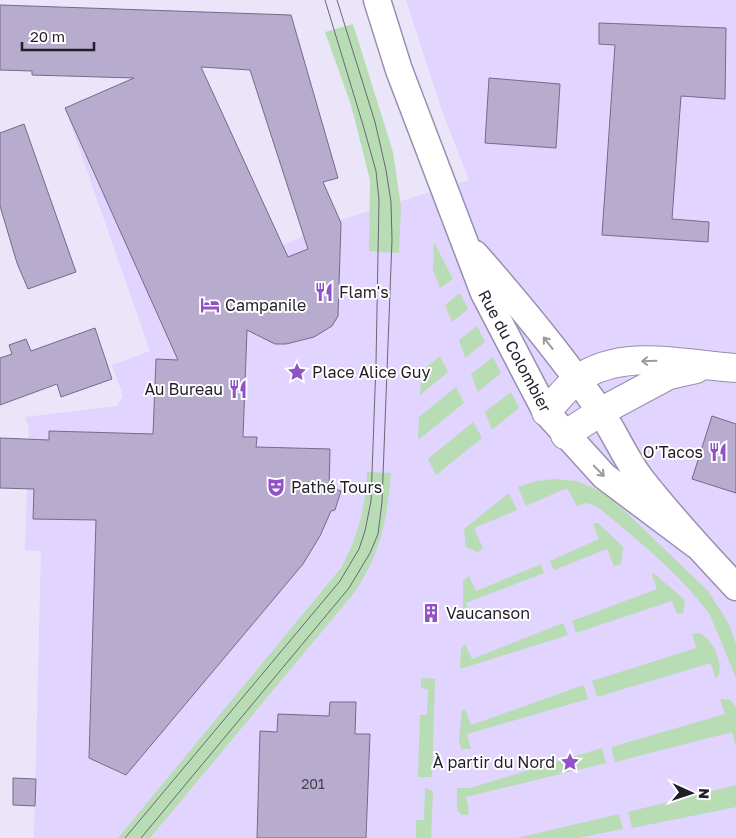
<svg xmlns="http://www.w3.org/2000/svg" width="736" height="838" font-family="'Golos Text',sans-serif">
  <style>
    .built { fill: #e1d4fe }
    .green { fill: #b8dcb4 }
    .building { fill: #b7acce; stroke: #746a89; fill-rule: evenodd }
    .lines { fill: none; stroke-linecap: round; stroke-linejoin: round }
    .street-casing { stroke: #988eae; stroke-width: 29 }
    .secondary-casing { stroke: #988eae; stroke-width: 30 }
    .street { stroke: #fff; stroke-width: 26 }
    .secondary { stroke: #fff; stroke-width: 28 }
    .tram { stroke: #6b6675; stroke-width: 1 }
    .oneway { stroke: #9b999f }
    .labels { text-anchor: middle; stroke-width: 4; stroke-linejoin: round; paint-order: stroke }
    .number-label { font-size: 14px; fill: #464152 }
    .poi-label { font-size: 16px; fill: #211d29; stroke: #fff; text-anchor: start }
    .street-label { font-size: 16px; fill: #211d29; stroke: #fff }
  </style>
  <rect width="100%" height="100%" fill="#ebe5fa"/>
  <polygon class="built" points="406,0 736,0 736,838 34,838 41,551 25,550 29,428 25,417 117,406 123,396 112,365 150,351 65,108 236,266 340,220 469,180 442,111"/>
  <g class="green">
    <polygon points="353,24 393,152 401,207 399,253 369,251 370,180 351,105 325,32"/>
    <polygon points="434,242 453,279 440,288 433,270"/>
    <polygon points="460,293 468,309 452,322 445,305"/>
    <polygon points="477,326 485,342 465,358 459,340"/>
    <polygon points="440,356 448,372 420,395 421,372"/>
    <polygon points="493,357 501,373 478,392 471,374"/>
    <polygon points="456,387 464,403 418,440 419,417"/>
    <polygon points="511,392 519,408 492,430 485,412"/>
    <polygon points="473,422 482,438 436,475 428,459"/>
    <path d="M367,472L391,473C387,520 381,553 354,593L150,838H118L341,568C359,534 365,510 367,472Z"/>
    <path d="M555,479L577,481L607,494L708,591L729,624L736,644V678L710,615C680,573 637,540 598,507L586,503L577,506L567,488L526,506L518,487L536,481Z"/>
    <polygon points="509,493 517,510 474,528 483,548 478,552 466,547 464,529"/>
    <polygon points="595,523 598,523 623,547 621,564 614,566 607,549 554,570 550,561 599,539 593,524"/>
    <polygon points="541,564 544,573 466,603 472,620 463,618 463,581 469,576 476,591"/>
    <polygon points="653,573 683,598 685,602 683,613 677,614 672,601 576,633 572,621 657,589 652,575"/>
    <polygon points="563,623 568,635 460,669 461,649 465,644 472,659"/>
    <path d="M698,633C711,635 725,665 718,677L715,678L711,663L597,697L592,681L696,648L692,634Z"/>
    <polygon points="421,678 435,679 432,777 418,777 420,715 427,715 428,689 421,688"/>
    <polygon points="584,685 588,699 467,734 471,749 461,749 459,740 462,710 465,709 471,725"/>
    <polygon points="720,699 731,700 736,708 736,746 732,732 615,762 611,747 725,714"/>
    <polygon points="602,748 606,763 466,797 469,812 467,815 462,815 457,810 457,788 470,788"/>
    <polygon points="736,785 736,807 632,828 628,812"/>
    <polygon points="425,788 433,791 431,838 416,838 416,820 424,820"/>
    <polygon points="619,814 623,829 578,838 517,838"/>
  </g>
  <g class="building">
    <path d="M0,5L291,15L338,178L323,182L341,223L338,316L332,326L314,337L286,344H275L247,330L243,437H257L256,447L330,449L329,487L341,491L335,510L331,511L320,536L303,564L126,775L89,758L96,520L33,519L34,489L0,488V438L49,440V431L153,434L156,359L178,360L65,108L134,78L32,75V71L0,70ZM201,67L250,70L308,249L288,257Z"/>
    <polygon points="599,23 726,28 725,99 681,96 672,219 709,222 708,242 602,235 615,45 599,44"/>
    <polygon points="489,78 560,84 556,148 485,143"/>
    <polygon points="24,124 76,272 28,289 17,263 0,206 0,133"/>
    <polygon points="95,328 112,379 61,397 57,384 0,405 0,358 12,354 9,345 26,339 31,351"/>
    <polygon points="712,416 736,424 736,493 692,479"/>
    <polygon points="330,702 356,702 355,734 370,734 366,838 257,838 260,731 277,732 278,714 329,716"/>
    <polygon points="13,778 36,779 35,806 13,805"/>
  </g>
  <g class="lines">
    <g class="street-casing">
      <g id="street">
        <polyline points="377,0 399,70 484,293 546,412 604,476 696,545"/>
        <path d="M475,254C519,304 562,356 600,411C615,433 625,458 641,479C671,517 703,552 736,587"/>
      </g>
    </g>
    <g class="secondary-casing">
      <g id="secondary">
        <path d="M546,412C556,402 566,387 578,379C624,347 685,365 736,368"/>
        <polyline points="565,435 600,412 669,375 696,369"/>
      </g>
    </g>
    <use href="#street" class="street"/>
    <use href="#secondary" class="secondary"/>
    <g class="tram">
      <polyline points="125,838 340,581 359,549 365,531 371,501 376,363 379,200 376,171 363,125 325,0"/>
      <polyline points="141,838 349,588 370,553 378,534 382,502 392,240 391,202 386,170 375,122 337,0"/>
    </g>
  </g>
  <defs><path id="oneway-shaft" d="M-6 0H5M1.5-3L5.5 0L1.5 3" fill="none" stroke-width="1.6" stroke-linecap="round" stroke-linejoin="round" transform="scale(1.25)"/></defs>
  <g class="oneway">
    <use href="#oneway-shaft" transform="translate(548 343) rotate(-128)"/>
    <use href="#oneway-shaft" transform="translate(649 361) rotate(178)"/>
    <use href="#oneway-shaft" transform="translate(599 471) rotate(46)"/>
  </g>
  <defs>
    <g id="restaurant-bare" transform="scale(1.5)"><path d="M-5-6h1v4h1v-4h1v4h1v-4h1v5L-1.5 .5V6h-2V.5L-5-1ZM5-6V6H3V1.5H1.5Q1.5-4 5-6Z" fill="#9152c8" stroke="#fff" stroke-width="2.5" paint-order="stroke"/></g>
    <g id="hotel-bare" transform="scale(1.5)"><path d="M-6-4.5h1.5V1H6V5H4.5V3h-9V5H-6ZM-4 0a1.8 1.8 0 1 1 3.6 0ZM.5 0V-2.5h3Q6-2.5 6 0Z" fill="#9152c8" stroke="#fff" stroke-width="2.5" paint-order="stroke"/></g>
    <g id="sight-bare" transform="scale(1.5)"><path d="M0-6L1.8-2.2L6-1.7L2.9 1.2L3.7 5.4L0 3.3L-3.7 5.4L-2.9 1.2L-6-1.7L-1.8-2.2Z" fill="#9152c8" stroke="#fff" stroke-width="2.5" paint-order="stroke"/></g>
    <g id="theatre-bare" transform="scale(1.5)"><path d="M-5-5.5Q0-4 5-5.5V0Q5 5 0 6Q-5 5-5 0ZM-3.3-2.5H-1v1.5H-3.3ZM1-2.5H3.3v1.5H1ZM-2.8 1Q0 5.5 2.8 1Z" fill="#9152c8" stroke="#fff" stroke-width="2.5" paint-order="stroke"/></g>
    <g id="building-bare" transform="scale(1.5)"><path d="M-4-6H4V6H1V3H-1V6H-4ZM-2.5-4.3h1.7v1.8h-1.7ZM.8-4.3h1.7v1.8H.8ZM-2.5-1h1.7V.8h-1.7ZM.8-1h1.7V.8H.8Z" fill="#9152c8" stroke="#fff" stroke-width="2.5" paint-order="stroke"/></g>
  </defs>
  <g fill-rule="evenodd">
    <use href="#restaurant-bare" x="324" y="292"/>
    <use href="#hotel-bare" x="210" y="305"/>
    <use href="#sight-bare" x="297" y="372"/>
    <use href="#restaurant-bare" x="238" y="389"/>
    <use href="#restaurant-bare" x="718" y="452"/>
    <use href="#theatre-bare" x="276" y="487"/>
    <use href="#building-bare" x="431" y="613"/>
    <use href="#sight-bare" x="570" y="762"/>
  </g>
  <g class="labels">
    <g class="number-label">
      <text x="313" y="789">201</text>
    </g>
    <g class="poi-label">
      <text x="339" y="298">Flam's</text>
      <text x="225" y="311">Campanile</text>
      <text x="312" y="378">Place Alice Guy</text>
      <text x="223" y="395" text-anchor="end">Au Bureau</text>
      <text x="703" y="458" text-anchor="end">O'Tacos</text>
      <text x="291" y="493">Pathé Tours</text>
      <text x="446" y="619">Vaucanson</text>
      <text x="555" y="768" text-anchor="end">À partir du Nord</text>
    </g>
    <g class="street-label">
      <text transform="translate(515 351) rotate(62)" y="6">Rue du Colombier</text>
    </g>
  </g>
  <g transform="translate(691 793) rotate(93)" stroke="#ffffff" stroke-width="4" paint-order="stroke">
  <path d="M0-4L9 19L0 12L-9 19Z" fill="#211d29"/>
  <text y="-8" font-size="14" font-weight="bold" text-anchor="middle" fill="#211d29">N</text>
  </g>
  <path d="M22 42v8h72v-8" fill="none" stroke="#211d29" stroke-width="2.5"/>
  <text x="30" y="42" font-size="15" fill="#211d29" stroke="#ffffff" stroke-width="4" paint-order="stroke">20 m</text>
</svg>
